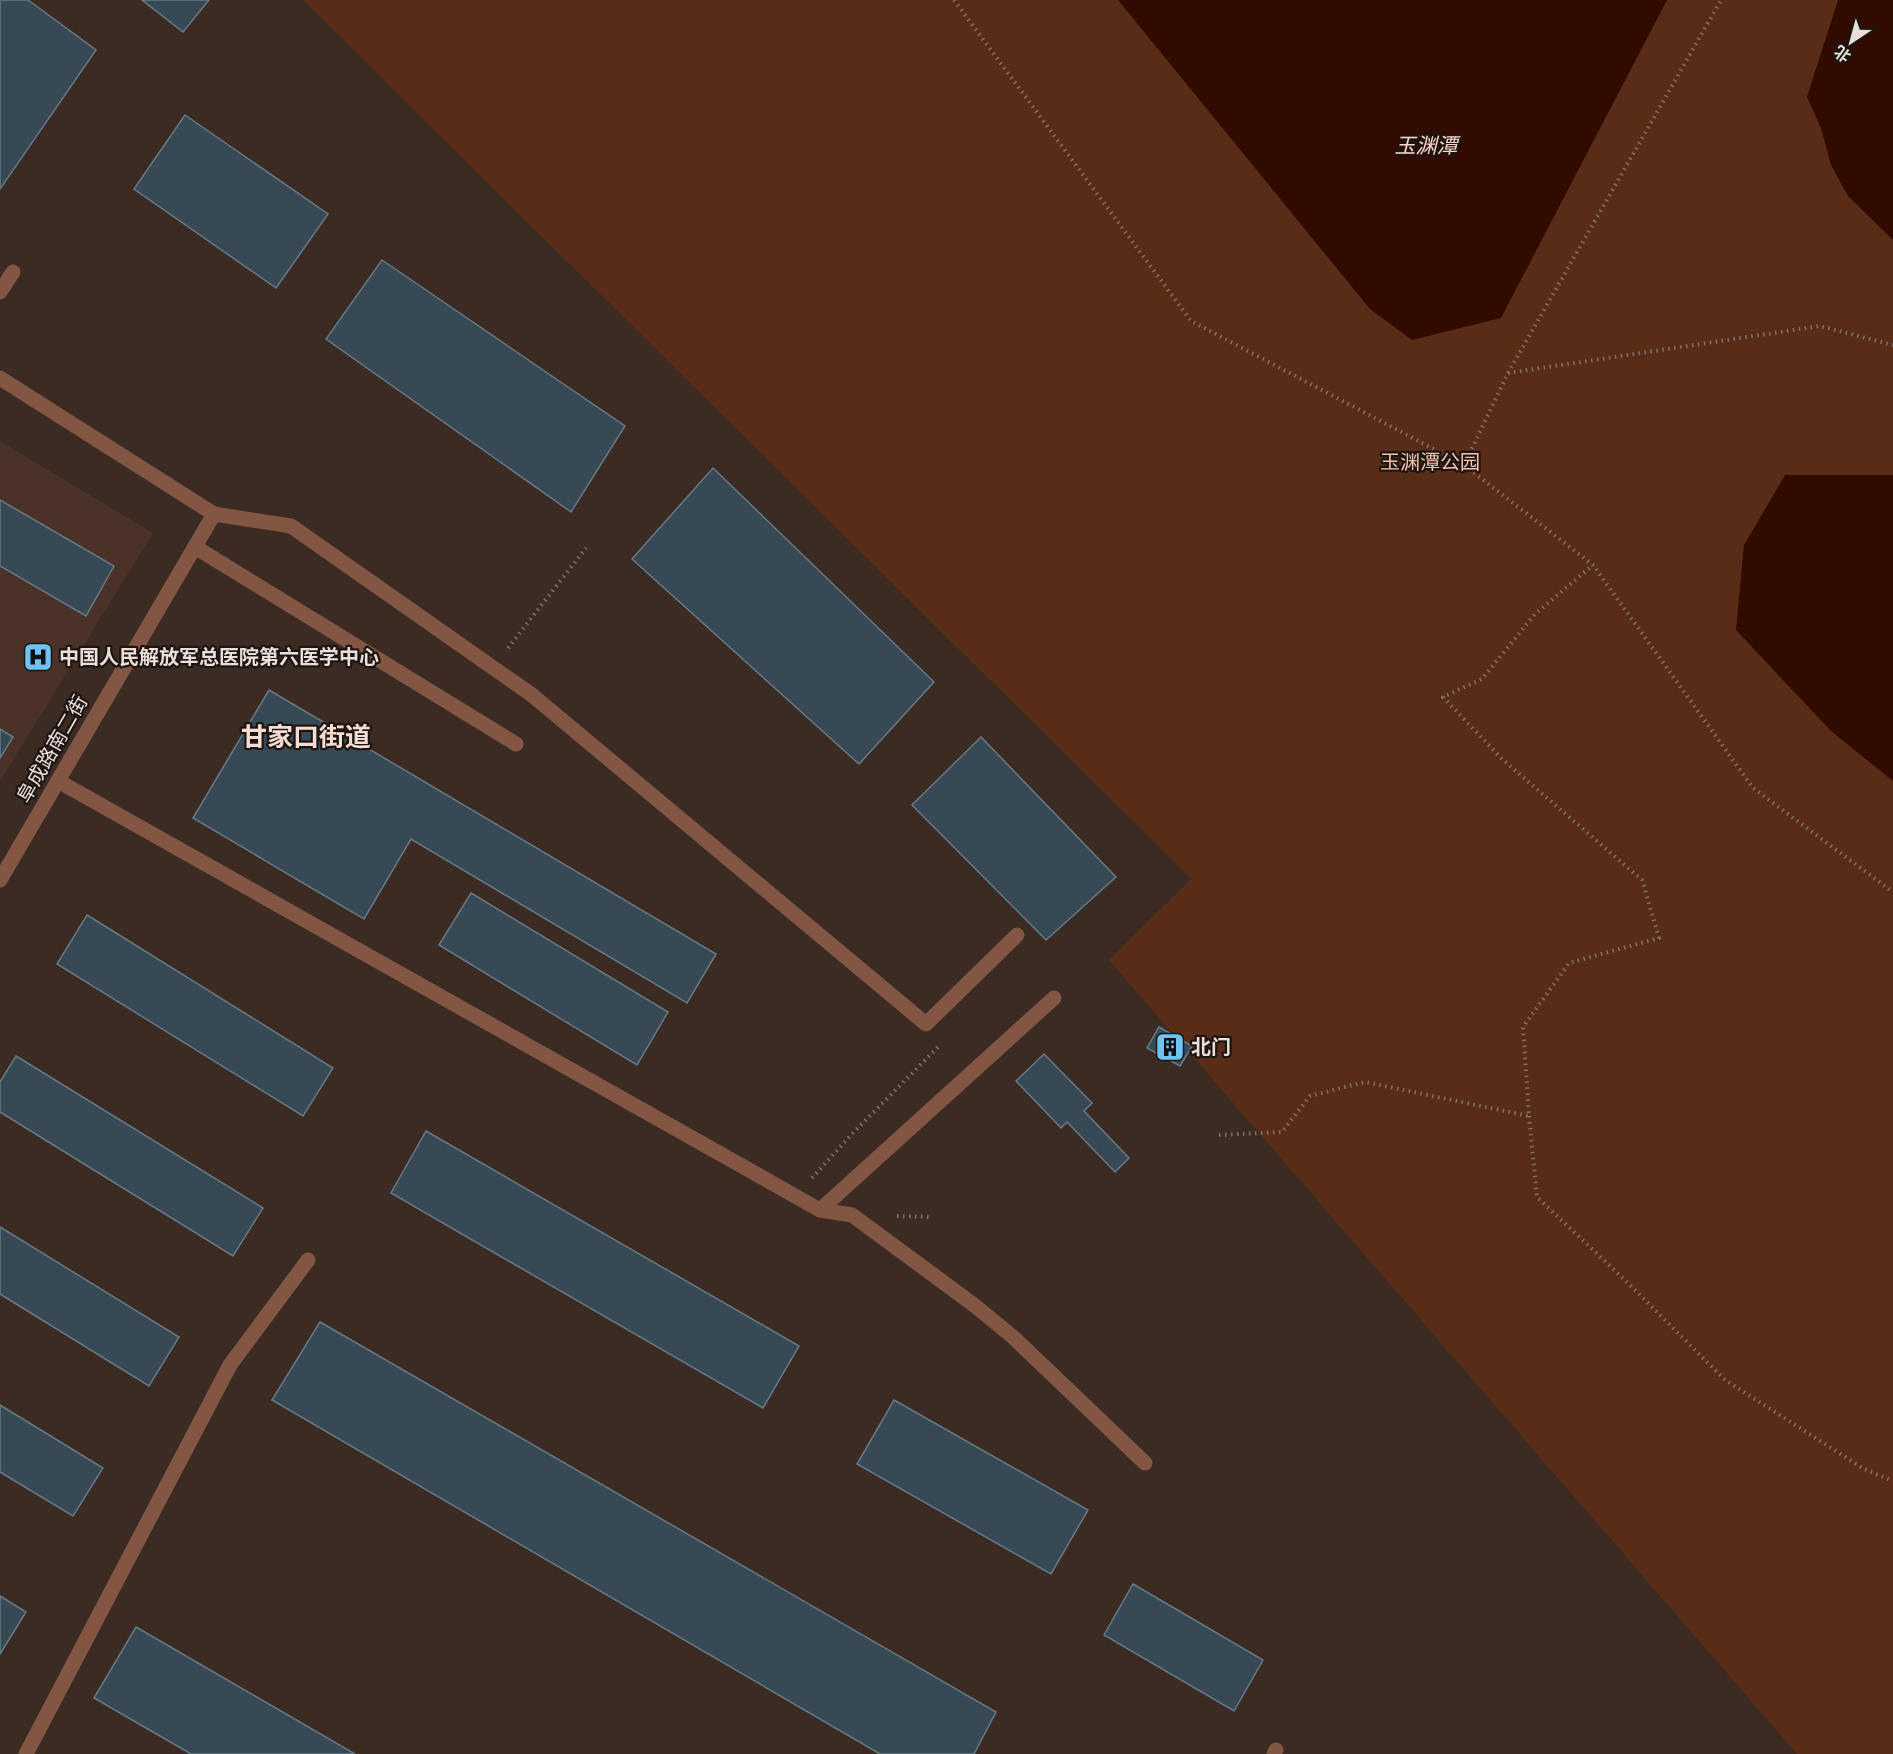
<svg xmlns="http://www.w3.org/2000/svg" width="1893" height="1754" font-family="Karla,'Noto Sans SC',sans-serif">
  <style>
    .built { fill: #4a3229 }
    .green { fill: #582c17 }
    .water { fill: #310b00 }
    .building { fill: #374954; stroke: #667985; stroke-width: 1.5 }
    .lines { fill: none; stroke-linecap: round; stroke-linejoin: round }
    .path { stroke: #80716b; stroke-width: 4; stroke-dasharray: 1.5 4.5; stroke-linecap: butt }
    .lane { stroke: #825643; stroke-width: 15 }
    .street { stroke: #825643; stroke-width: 15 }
    .labels { text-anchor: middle; stroke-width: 4.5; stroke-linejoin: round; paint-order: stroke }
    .park-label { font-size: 20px; fill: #f6c1a9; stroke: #1d1512 }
    .poi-label { font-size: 20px; font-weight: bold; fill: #eaded9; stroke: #1d1512; text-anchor: start }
    .street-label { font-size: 20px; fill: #eaded9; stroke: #1d1512 }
    .water-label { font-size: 21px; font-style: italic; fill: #fad6c6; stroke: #1d1512 }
    .district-label { font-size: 26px; font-weight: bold; fill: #f4dcd2; stroke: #1d1512 }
  </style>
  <rect width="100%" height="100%" fill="#3c2b23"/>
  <polygon class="built" points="0,441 153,533 0,781"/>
  <polygon class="green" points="303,0 1893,0 1893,1754 1797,1754 1109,960 1191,879"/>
  <g class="water">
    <polygon points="1118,0 1667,0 1501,318 1412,340 1370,309"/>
    <polygon points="1838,0 1893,0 1893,240 1848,196 1831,165 1821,128 1807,97"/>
    <polygon points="1785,475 1893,475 1893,781 1831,731 1736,630 1744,545"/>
  </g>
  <g class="building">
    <polygon points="0,0 28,0 96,50 0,189"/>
    <polygon points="142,0 209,0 183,32"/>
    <polygon points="185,115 328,214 276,288 134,189"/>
    <polygon points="382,260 625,426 571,512 326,339"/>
    <polygon points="713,468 934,682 859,764 632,559"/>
    <polygon points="0,500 114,566 86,616 0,566"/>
    <polygon points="269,690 716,954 687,1003 411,839 364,919 193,818"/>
    <polygon points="0,729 13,737 0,758"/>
    <polygon points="981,737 1116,877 1046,940 912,805"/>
    <polygon points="471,893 668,1012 637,1065 439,945"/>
    <polygon points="87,915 333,1068 303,1116 57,964"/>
    <polygon points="1159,1027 1192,1046 1180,1066 1147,1048"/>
    <polygon points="1044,1054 1092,1103 1084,1111 1129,1158 1115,1172 1067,1122 1061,1128 1016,1081"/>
    <polygon points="16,1056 263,1208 233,1256 0,1112 0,1082"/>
    <polygon points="426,1131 799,1346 763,1408 391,1193"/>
    <polygon points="0,1227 179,1337 149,1386 0,1294"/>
    <polygon points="320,1322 996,1712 974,1754 880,1754 272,1400"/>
    <polygon points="894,1400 1088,1510 1051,1574 857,1464"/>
    <polygon points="0,1405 103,1468 73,1516 0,1472"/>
    <polygon points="1133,1584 1263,1660 1234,1711 1104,1635"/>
    <polygon points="0,1596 26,1612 0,1654"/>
    <polygon points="136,1627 355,1754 191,1754 94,1698"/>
  </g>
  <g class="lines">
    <g class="path">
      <polyline points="954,0 1191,321 1464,465 1593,565 1753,788 1893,892"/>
      <polyline points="1508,373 1820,326 1893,345"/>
      <polyline points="1464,465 1508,373 1721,0"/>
      <polyline points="508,648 586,548"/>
      <polyline points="1529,1116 1537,1197 1628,1283 1725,1380 1864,1469 1893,1481"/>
      <polyline points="1219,1135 1282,1132 1310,1096 1365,1082 1529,1116 1523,1027 1569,963 1659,938 1642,880 1502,759 1443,697 1482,679 1535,614 1593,565"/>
      <polyline points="812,1178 851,1135 938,1047"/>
      <polyline points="897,1216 930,1217"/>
    </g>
    <g class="lane">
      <polyline points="195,547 516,744"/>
      <polyline points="58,781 820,1210 852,1215 974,1305 1013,1337 1145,1463"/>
      <polyline points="820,1210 1054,998"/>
      <polyline points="1274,1754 1276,1750"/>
    </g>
    <g class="street">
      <polyline points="0,292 13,272"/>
      <polyline points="0,378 214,514 291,526 532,695 926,1024 1017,935"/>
      <polyline points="0,880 214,514"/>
      <polyline points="26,1754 230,1365 308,1260"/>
    </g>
  </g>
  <defs>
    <g id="hospital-square" transform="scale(1.5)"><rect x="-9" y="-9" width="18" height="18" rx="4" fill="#6fc2f4" stroke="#1d1512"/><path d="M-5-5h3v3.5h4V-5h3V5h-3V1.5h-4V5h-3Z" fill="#111"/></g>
    <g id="building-square" transform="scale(1.5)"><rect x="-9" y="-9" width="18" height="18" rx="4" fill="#6fc2f4" stroke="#1d1512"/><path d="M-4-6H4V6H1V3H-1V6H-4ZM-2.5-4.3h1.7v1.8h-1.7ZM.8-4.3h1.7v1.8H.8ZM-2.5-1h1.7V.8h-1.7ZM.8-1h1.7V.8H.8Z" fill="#111"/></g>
  </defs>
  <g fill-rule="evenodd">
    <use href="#hospital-square" x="38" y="657"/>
    <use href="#building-square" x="1170" y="1047"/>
  </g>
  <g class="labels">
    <g class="park-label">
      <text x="1430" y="469">玉渊潭公园</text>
    </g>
    <g class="poi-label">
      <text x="59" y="664">中国人民解放军总医院第六医学中心</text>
      <text x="1191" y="1054">北门</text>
    </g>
    <g class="street-label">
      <text transform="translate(52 749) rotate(-60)" y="7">阜成路南二街</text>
    </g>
    <g class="water-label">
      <text x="1426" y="153">玉渊潭</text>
    </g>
    <g class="district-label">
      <text x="306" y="746">甘家口街道</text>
    </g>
  </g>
  <g transform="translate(1851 42) rotate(216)" stroke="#1d1512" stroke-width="4.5" paint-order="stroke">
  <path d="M0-4.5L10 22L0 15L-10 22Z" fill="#eaded9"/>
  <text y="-9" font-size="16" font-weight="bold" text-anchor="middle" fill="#eaded9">北</text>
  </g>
</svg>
